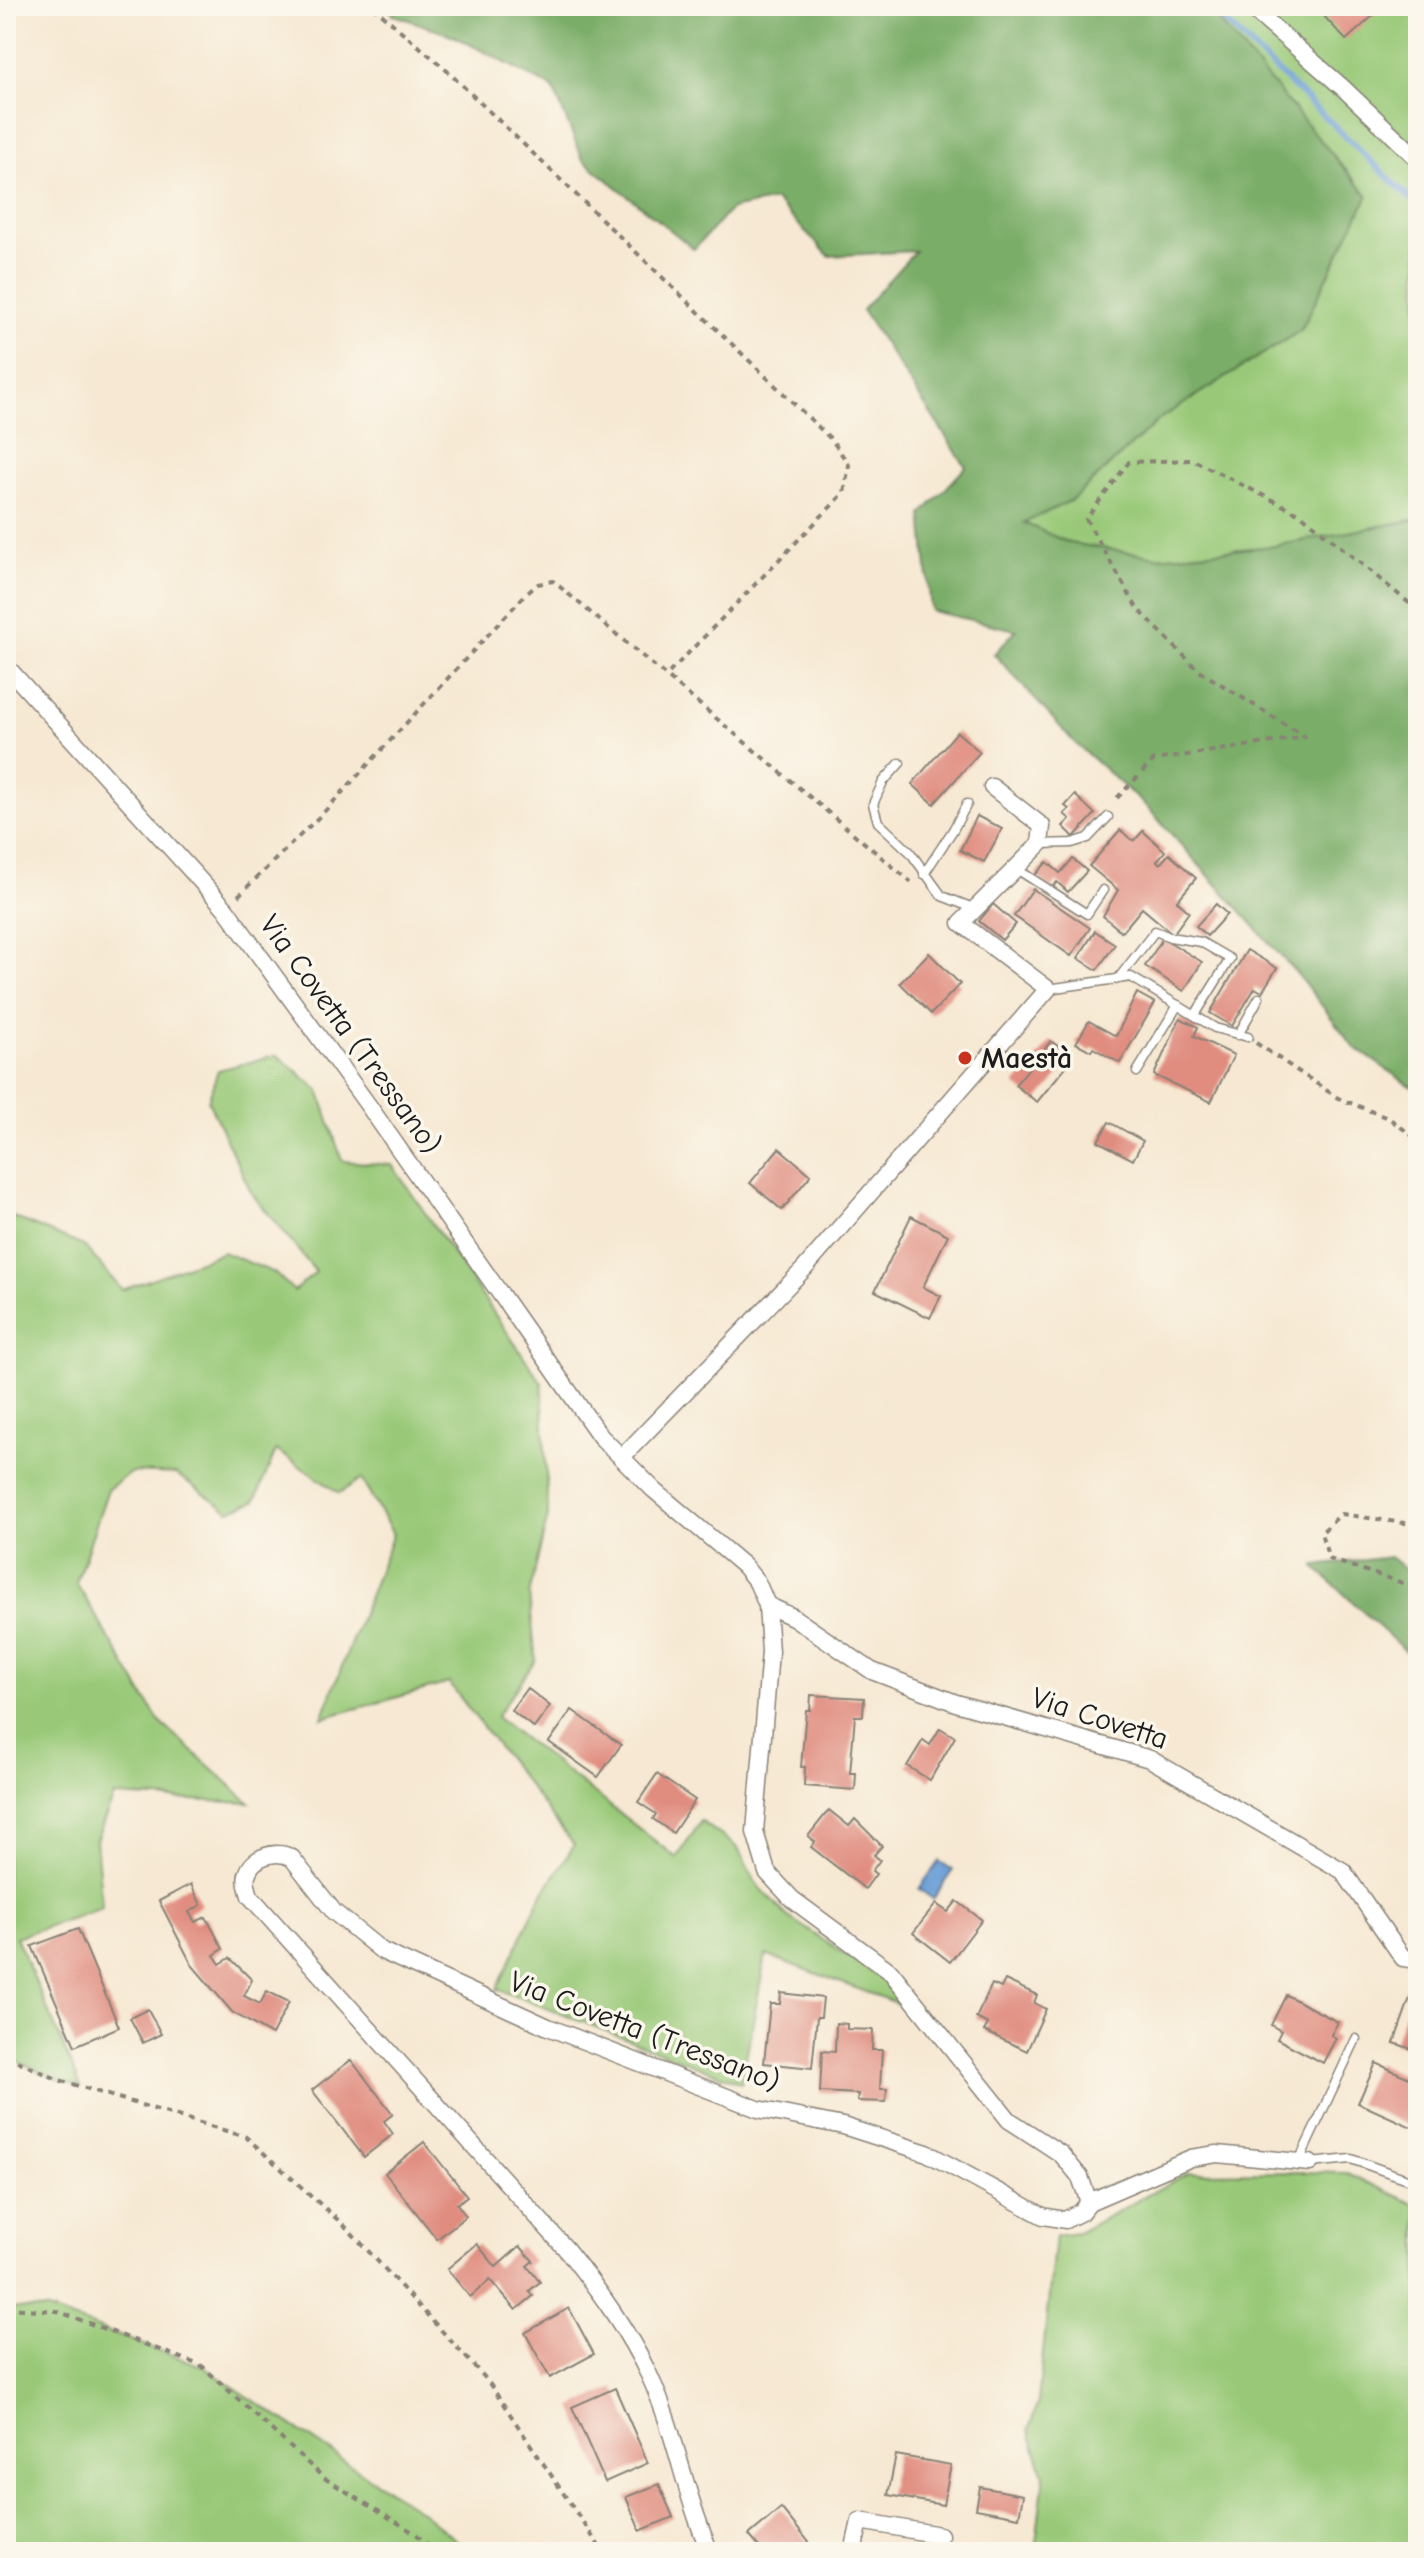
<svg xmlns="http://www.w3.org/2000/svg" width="1424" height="2558" font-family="'Comic Neue',sans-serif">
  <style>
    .green { fill: #99c978; stroke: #5a724a; stroke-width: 2 }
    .forest { fill: #7aad68; stroke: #4b6442; stroke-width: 2 }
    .water { fill: #6b9ed6; stroke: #445d79; stroke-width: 2 }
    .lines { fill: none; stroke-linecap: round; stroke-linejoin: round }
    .stream { stroke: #6b9ed6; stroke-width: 6 }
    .building { fill: #e08d80 }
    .service-casing { stroke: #898277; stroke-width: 11 }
    .minor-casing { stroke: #898277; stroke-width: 19 }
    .path { stroke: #898277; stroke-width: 4; stroke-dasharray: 6 6; stroke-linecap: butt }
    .service { stroke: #fff; stroke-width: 8 }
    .minor { stroke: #fff; stroke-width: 16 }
    .poi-dot { fill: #c8321e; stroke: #fbf7ec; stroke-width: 3 }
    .labels { text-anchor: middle; stroke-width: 7; stroke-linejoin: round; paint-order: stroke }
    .street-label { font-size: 30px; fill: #1c1c1c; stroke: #fbf7ec }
    .poi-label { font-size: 30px; font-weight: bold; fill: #1c1c1c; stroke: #fbf7ec; text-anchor: start }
  </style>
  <rect width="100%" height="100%" fill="#fbf7ec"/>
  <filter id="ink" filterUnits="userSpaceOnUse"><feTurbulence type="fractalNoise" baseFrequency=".0125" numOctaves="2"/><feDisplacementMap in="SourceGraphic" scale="16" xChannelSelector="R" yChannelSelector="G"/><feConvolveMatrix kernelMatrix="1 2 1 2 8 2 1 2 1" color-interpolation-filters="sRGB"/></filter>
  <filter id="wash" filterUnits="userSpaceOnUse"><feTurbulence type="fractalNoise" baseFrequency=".006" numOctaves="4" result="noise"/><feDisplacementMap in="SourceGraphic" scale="32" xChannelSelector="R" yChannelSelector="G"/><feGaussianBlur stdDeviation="1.8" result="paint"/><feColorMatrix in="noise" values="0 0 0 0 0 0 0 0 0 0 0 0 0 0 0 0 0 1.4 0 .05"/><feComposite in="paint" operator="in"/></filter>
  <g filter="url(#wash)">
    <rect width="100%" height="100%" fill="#f6e8d2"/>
    <g class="green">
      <polygon points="1206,6 1418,6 1418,519 1275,546 1157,557 1069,543 1023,523 1072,500 1161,418 1301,330 1367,196"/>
      <polygon points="277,1055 319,1090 342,1161 392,1165 542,1383 548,1516 529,1595 536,1660 496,1717 677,1858 701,1821 737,1847 756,1883 787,1916 884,1980 899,2004 766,1955 741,2083 497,1989 539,1900 574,1845 449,1683 322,1718 393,1534 361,1479 339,1493 276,1450 255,1501 229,1511 176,1474 132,1472 108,1489 76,1583 159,1721 250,1803 114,1796 96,1840 102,1908 16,1937 81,2087 59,2080 6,2056 6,1214 84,1246 122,1290 223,1252 275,1273 294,1291 316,1272 252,1194 208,1101 218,1070"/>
      <polygon points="1304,2172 1347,2173 1418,2206 1418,2552 1035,2552 1044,2475 1029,2429 1038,2402 1055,2236 1078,2233 1188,2173"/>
      <polygon points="6,2308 48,2310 202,2366 424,2514 471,2552 6,2552"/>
    </g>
    <g class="forest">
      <polygon points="386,6 1206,6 1368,196 1301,330 1161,418 1072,500 1024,523 1069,543 1157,557 1275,546 1418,519 1418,1091 1354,1047 1298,975 1147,807 1075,743 994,654 1016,630 931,611 922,514 966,467 862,310 915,251 829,256 775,200 731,209 694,249 583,160 553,88 454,36 394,15"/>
      <polygon points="1390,1557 1418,1579 1418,1663 1314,1566"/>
    </g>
    <polygon class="water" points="939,1861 953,1870 933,1899 919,1889"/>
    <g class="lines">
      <polyline class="stream" points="1209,6 1418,206"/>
    </g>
    <g id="blocks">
      <g class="building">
        <polygon points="1331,6 1384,6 1346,40 1322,14"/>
        <polygon points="957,732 980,752 934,804 912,784"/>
        <polygon points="1075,795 1095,814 1074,837 1063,826 1070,819 1064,814 1069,809 1065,806"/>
        <polygon points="977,816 1002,829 984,862 960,850"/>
        <polygon points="1120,830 1134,841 1143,831 1165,851 1157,861 1160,864 1169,854 1196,878 1177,901 1189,912 1173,934 1142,908 1122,932 1103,916 1118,890 1089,866"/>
        <polygon points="1073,859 1087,871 1068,892 1057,882 1051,889 1035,875 1047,862 1060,873"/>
        <polygon points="1033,889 1090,928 1071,956 1014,916"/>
        <polygon points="993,904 1016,924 1002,940 979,921"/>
        <polygon points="1216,904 1227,914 1207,936 1196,926"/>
        <polygon points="1095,931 1115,944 1097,970 1078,958"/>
        <polygon points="1163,938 1202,962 1184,991 1145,966"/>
        <polygon points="1247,950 1277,968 1262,992 1255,988 1232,1026 1210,1013"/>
        <polygon points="929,953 960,984 931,1014 900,983"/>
        <polygon points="1137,993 1155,1003 1120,1063 1093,1048 1091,1051 1076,1043 1089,1021 1116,1036"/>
        <polygon points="1180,1018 1198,1027 1194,1036 1234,1055 1211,1102 1154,1075"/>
        <polygon points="1051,1041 1073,1058 1037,1102 1015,1085"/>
        <polygon points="1109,1122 1143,1141 1133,1160 1098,1141"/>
        <polygon points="779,1148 811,1175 782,1210 750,1183"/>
        <polygon points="911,1216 948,1235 923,1287 941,1296 930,1318 875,1291"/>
        <polygon points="527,1688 550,1706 534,1728 511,1710"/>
        <polygon points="811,1695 864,1698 863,1716 855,1716 850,1773 856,1773 855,1790 804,1786 805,1767 801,1767 806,1710 810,1710"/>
        <polygon points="572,1710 621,1745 598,1777 549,1742"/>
        <polygon points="940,1728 955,1737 930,1780 907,1766 923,1740 930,1745"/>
        <polygon points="657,1774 695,1800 673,1833 653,1819 656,1814 638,1802"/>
        <polygon points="829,1810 849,1826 855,1819 882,1846 874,1855 880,1860 872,1871 876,1874 865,1889 811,1847 815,1842 808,1836"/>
        <polygon points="191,1884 201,1905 189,1912 195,1922 206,1917 223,1949 214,1955 220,1964 230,1958 252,1980 244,1996 260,2004 267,1991 289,2002 272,2035 232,2012 192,1965 159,1901"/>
        <polygon points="957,1901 982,1920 950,1962 913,1933 936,1904 948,1912"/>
        <polygon points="78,1929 119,2027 75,2046 32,1946"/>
        <polygon points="1005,1980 1037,1995 1034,2003 1046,2009 1027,2051 984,2031 988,2024 976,2018 992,1984 1001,1988"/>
        <polygon points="781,1993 823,1998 821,2017 817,2017 812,2068 764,2063 770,2004 780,2004"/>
        <polygon points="1286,1995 1338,2022 1331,2035 1336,2038 1323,2063 1277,2039 1281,2031 1271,2025"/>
        <polygon points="1411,1995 1418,1997 1418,2051 1394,2043"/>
        <polygon points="148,2009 161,2034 143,2043 130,2018"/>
        <polygon points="836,2023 847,2024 847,2029 873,2030 872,2050 882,2050 880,2089 887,2089 886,2102 857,2101 858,2094 820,2092 822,2051 835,2052"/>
        <polygon points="351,2060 393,2114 384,2121 393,2134 364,2157 312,2090"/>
        <polygon points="1376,2063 1418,2082 1418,2130 1358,2103"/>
        <polygon points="424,2142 467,2196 457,2204 466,2216 437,2239 385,2173"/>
        <polygon points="477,2244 496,2267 520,2246 533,2261 527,2266 540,2282 529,2291 533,2296 516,2310 490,2280 470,2297 447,2269"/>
        <polygon points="569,2308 594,2354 550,2378 525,2333"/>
        <polygon points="615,2388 648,2463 605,2482 572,2407"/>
        <polygon points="896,2455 951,2465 943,2505 888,2495"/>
        <polygon points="659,2484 673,2517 640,2531 626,2497"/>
        <polygon points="980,2487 1023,2495 1019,2517 976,2509"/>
        <polygon points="781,2508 817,2552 763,2552 749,2535"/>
        <polygon points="888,2545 916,2550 916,2552 887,2552"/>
      </g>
    </g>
  </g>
  <g filter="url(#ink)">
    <use href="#blocks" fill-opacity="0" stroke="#898277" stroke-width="2"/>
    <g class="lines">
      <g class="service-casing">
        <g id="service">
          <polyline points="900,763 883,782 873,804 878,822 910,852 942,896 973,908"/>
          <polyline points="1040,844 1072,843 1088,838 1108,817"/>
          <polyline points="1015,868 1087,914 1103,890"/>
          <polyline points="924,874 953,830 967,804"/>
          <polyline points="1118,979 1155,931 1170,937 1201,942 1230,959 1195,1015"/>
          <polyline points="1048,989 1131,977 1215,1028 1248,1037"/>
          <polyline points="1238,1035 1259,998"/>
          <polyline points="1137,1072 1178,1005"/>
          <polyline points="1299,2161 1356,2039"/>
          <polyline points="1310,2163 1351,2159 1418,2183"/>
        </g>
      </g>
      <g class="minor-casing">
        <g id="minor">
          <polyline points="1249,6 1342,87 1418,159"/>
          <path d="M6,666L225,908L368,1105L600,1436L654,1490L744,1566L757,1582L767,1605L770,1652L755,1832L767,1872L792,1899L891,1972L1009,2120L1061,2154L1080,2177L1089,2202L1081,2212L1065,2220L1043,2216L927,2153L843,2126L758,2109L548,2027L382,1951L334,1912L292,1858C277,1849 252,1856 247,1875C245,1882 248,1889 250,1896L566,2249C598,2289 628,2330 650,2377C676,2433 685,2496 710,2552"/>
          <polyline points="622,1457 804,1269 1048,989 961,923 1040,844 1042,826 992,787"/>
          <polyline points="767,1605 793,1617 872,1671 956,1703 1150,1759 1343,1871 1403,1958 1418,1960"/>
          <polyline points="1089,2202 1191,2158 1217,2154 1310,2163"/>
          <polyline points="853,2552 860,2521 940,2535"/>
        </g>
      </g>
      <g class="path">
        <polyline points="372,6 443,67 832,440 849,465 844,493 666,676"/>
        <polyline points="1117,798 1154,760 1305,737 1198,670 1137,608 1086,519 1129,462 1193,460 1302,515 1409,603 1418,606"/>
        <polyline points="238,896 324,812 524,596 538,584 553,581 911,882"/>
        <polyline points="1256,1043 1338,1098 1390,1119 1418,1140"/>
        <polyline points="1418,1525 1341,1514 1321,1533 1329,1559 1418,1588"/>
        <polyline points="6,2056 59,2080 246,2137 349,2230 487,2380 603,2552"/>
        <polyline points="6,2308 57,2311 202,2366 324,2478 416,2534 436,2552"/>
      </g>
      <use href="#service" class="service"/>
      <use href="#minor" class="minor"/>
    </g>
  </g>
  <circle class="poi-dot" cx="965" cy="1058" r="8"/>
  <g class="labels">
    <g class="street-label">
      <text transform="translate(351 1034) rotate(54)" y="10">Via Covetta (Tressano)</text>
      <text transform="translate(1100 1718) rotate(18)" y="10">Via Covetta</text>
      <text transform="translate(645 2031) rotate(21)" y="10">Via Covetta (Tressano)</text>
    </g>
    <g class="poi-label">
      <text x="981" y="1068">Maestà</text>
    </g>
  </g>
  <rect width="1424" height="2558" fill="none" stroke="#fbf7ec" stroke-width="32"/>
</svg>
